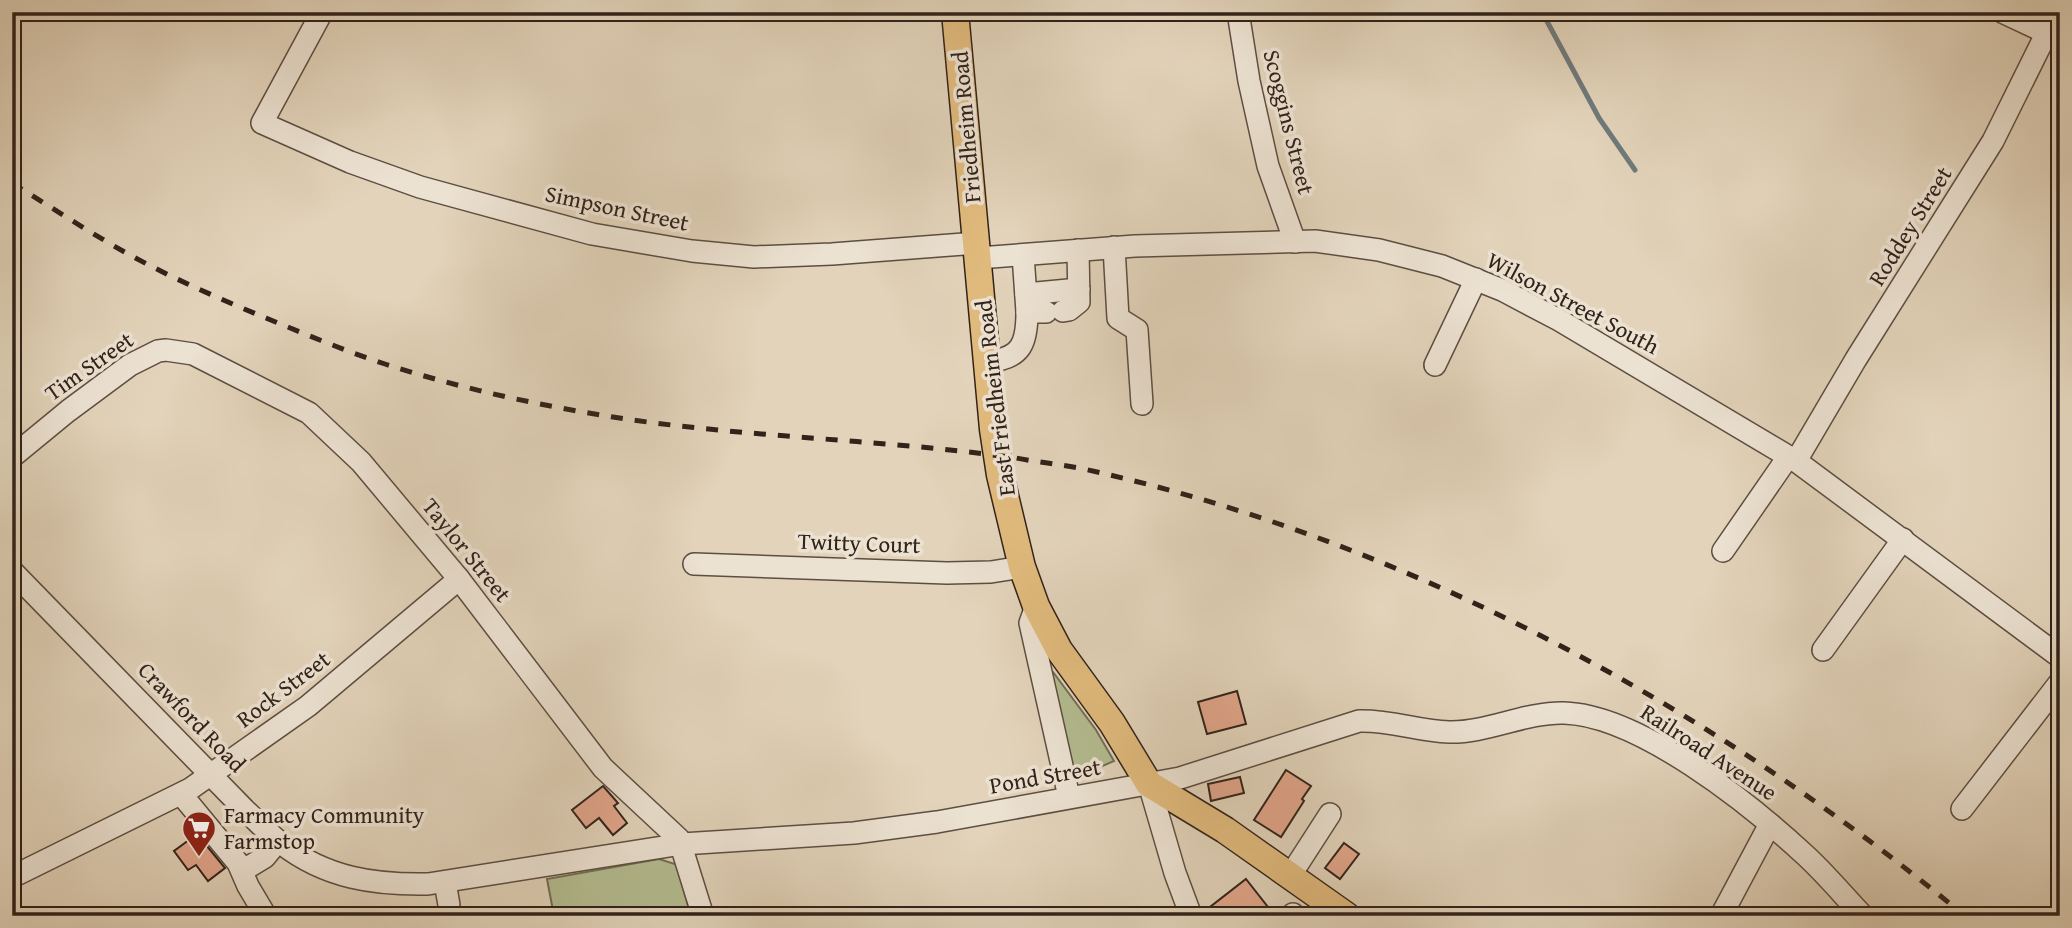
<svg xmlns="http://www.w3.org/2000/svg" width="2072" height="928" font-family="'Gentium Book Plus',serif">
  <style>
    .green { fill: #b3bc90; stroke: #726f55; stroke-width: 2 }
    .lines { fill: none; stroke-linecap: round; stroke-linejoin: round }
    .stream { stroke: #6f7a7b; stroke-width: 5 }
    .building { fill: #e1a58a; stroke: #31221a; stroke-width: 2 }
    .minor-casing { stroke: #5d4e42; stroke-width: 24 }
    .major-casing { stroke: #31221a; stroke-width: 29 }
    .minor { stroke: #ece2d2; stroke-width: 21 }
    .major { stroke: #e1ba7d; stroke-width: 26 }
    .rail { stroke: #31221a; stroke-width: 5; stroke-dasharray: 12 12; stroke-linecap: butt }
    .labels { text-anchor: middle; stroke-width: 7; stroke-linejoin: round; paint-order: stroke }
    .street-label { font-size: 23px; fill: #31221a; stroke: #ece2d2 }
    .poi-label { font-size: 23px; fill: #31221a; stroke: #ece2d2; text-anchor: start }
  </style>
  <rect width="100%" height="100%" fill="#e2d3ba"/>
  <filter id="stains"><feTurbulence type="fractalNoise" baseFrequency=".00286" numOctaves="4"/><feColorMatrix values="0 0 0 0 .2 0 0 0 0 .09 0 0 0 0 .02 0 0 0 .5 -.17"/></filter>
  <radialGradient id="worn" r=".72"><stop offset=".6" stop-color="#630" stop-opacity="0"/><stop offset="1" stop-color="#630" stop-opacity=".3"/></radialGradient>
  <g class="green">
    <polygon points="1050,672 1053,672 1096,730 1114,761 1100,767 1071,772"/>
    <polygon points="659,859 675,864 677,867 691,916 554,916 547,879"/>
  </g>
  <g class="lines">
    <polyline class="stream" points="1542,12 1599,118 1635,170"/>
  </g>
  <g class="building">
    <polygon points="1237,691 1246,724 1207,734 1198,702"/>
    <polygon points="1286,770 1311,786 1302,799 1304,801 1281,837 1254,820"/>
    <polygon points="1240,777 1244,793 1211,801 1208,784"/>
    <polygon points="603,786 618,803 614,806 627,823 613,835 599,818 586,828 572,810"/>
    <polygon points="197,834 225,868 208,881 196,865 188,870 174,851"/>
    <polygon points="1344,843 1359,854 1340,879 1325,868"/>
    <polygon points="1246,879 1275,916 1217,916 1210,907"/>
  </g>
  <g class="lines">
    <g class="minor-casing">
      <g id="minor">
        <polyline points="322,12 262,123 350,162 420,187 592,234 692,251 754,257 832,254 977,243"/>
        <polyline points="1238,12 1249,81 1268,166 1295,242"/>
        <polyline points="2002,12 2047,33 2058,35"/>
        <polyline points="1114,247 1118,318 1137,330 1142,404"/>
        <polyline points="1023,255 1027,312 1046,312"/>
        <polyline points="979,258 1135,246 1315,241 1379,250 1442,266 1502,290 1559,320 1796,461 2060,657"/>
        <polyline points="1026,294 1079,289"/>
        <polyline points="1063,311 1069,310 1079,302 1078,250"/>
        <path d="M988,361C1022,359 1027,342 1027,312"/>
        <polyline points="1435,365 1476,279"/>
        <polyline points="12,457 68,411 130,365 158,351 166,350 193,354 309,413 361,462 459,579 603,768 679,839 703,916"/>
        <polyline points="1796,461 1856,359 1993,141 2057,12"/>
        <polyline points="1723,551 1788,457"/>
        <polyline points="694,564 947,573 991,572 1022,567"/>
        <path d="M12,571L245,810C257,821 269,834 282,844C326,878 374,885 428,884L682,844L854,833L937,822L1180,778L1359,721C1392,720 1417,731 1449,732C1487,733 1525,712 1564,713C1639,715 1750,804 1804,854C1825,873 1843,895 1863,916"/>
        <polyline points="1036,606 1030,623 1069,797"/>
        <polyline points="1823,650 1903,539"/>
        <polyline points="1149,784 1175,873 1191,916"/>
        <polyline points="181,794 238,863 248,886 264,913"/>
        <polyline points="1962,809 2060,682"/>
        <polyline points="242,871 265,857 278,841"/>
        <polyline points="1290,876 1330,814"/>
        <polyline points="12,877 190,789 308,706 459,579"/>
        <polyline points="445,882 449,905"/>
        <polyline points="1293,914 1294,916"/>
        <polyline points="1721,916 1770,824"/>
      </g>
    </g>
    <g class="major-casing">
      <polyline id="major" points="955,12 993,429 1000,475 1022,567 1036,606 1059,650 1112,723 1149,784 1225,830 1347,916"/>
    </g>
    <use href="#minor" class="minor"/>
    <use href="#major" class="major"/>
    <path class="rail" d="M12,183C51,207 90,233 130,255C174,279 220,299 266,318C305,334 345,351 385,364C459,388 537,405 613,417C747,438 882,439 1016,458C1037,462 1058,464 1079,468C1403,538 1711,706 1965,916"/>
  </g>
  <defs>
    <g id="supermarket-pin" transform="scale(1.75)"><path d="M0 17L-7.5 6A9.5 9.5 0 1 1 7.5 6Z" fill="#8f2418" stroke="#ece2d2"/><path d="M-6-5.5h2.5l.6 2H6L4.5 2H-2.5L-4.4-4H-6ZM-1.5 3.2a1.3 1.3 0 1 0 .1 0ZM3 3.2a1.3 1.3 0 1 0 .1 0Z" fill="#fff"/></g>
  </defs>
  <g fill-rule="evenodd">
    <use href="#supermarket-pin" x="199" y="828"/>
  </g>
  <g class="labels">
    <g class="street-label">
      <text transform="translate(1289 122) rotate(76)" y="8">Scoggins Street</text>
      <text transform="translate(966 127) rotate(-95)" y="8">Friedheim Road</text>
      <text transform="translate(617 208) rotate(12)" y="8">Simpson Street</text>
      <text transform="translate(1910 226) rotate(-58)" y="8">Roddey Street</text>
      <text transform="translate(1573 303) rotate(28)" y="8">Wilson Street South</text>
      <text transform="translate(89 366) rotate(-35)" y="8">Tim Street</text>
      <text transform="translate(995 398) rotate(-97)" y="8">East Friedheim Road</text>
      <text transform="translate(859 543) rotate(2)" y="8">Twitty Court</text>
      <text transform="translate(467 550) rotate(51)" y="8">Taylor Street</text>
      <text transform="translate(283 689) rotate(-37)" y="8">Rock Street</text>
      <text transform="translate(192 717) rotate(46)" y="8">Crawford Road</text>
      <text transform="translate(1709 752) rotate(33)" y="8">Railroad Avenue</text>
      <text transform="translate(1045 776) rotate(-10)" y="8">Pond Street</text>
    </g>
    <g class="poi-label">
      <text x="224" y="823">Farmacy Community<tspan x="224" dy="26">Farmstop</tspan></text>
    </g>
  </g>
  <rect width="2072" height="928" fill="none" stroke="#e2d3ba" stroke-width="42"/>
  <rect x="14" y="14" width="2044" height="900" fill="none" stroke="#31221a" stroke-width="3.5"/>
  <rect x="21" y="21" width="2030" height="886" fill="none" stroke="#31221a" stroke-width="2"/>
  <rect width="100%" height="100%" filter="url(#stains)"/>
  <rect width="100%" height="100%" fill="url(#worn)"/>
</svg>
